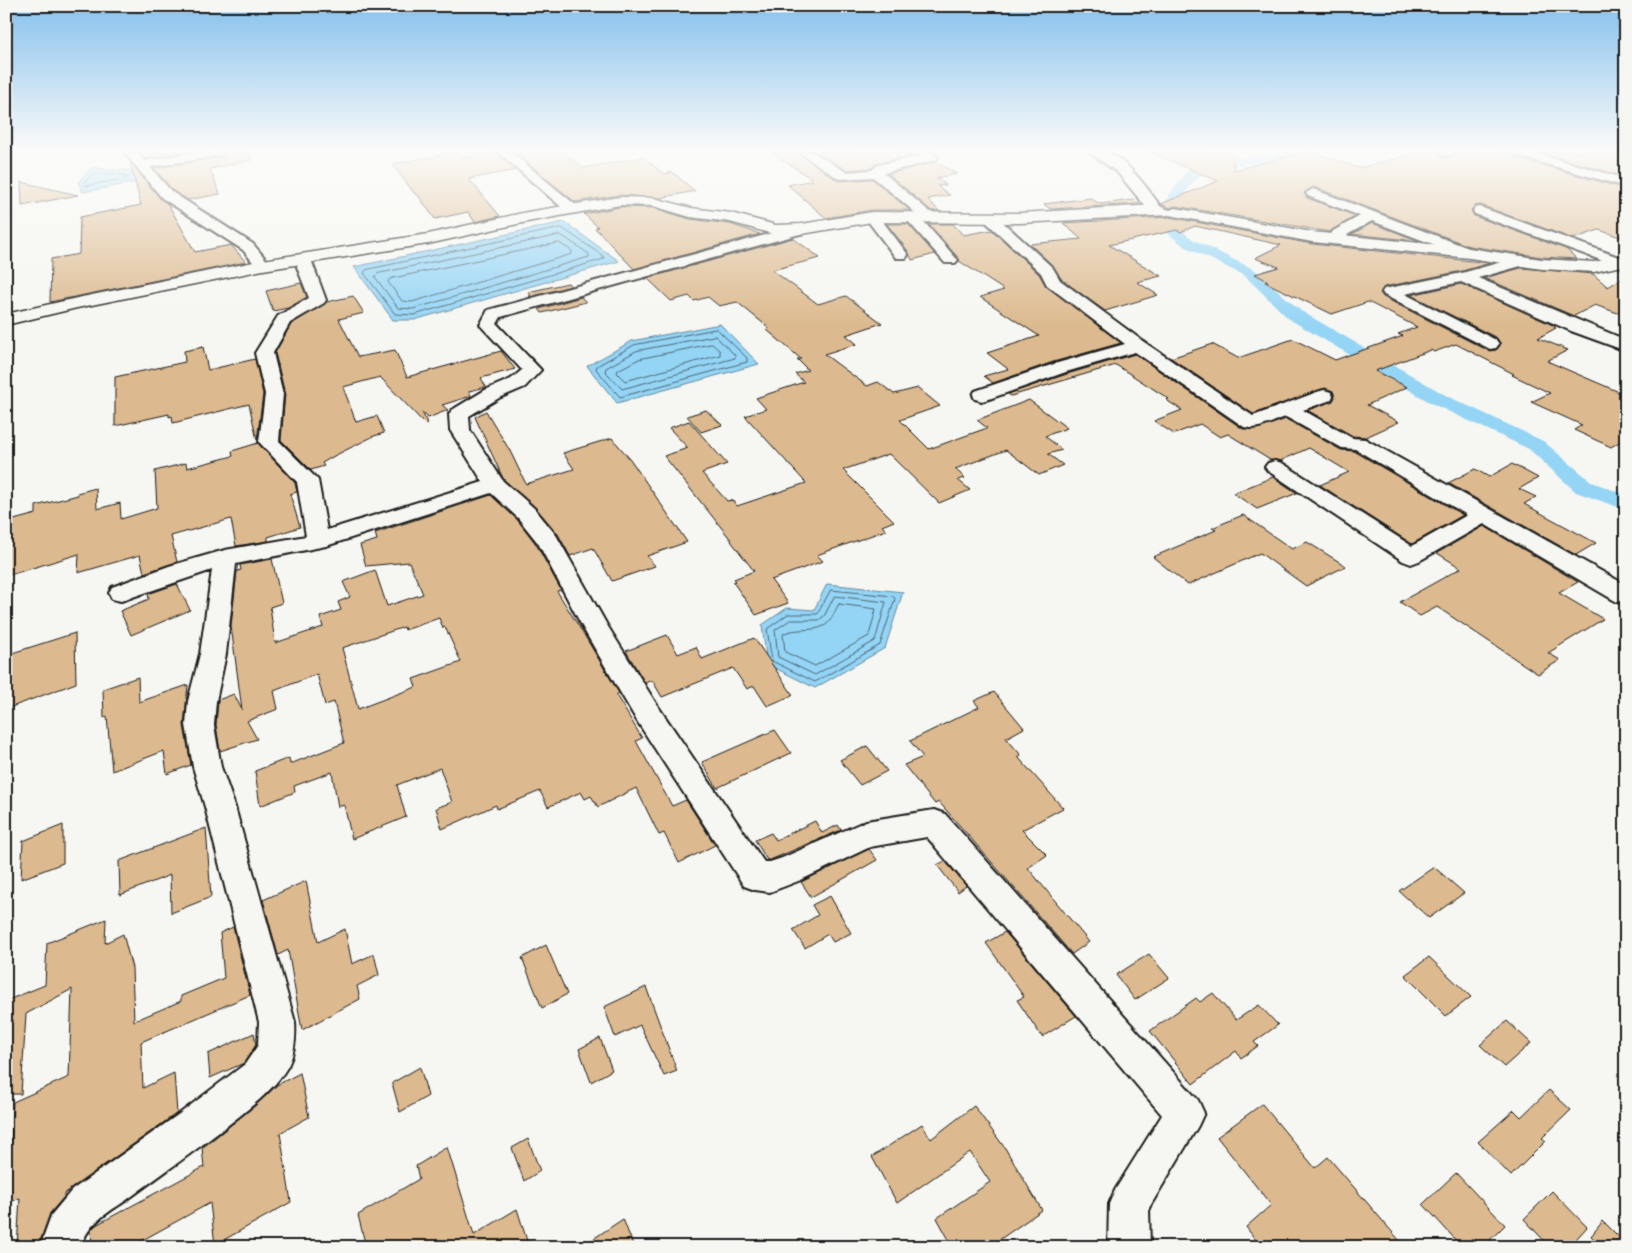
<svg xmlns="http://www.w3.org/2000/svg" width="1632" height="1253" viewBox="0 0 1632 1253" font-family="Mali,sans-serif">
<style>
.water{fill:#94d4f5;stroke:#648a9e}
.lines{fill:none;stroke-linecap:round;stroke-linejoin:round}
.shore{stroke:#4c6673;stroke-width:1}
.canal{fill:#94d4f5;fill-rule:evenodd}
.building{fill:#dcb98e;stroke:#1c1c1c;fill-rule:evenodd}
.street-casing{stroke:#1c1c1c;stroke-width:4}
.secondary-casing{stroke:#1c1c1c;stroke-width:3}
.street{fill:#f6f6f2;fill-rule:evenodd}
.secondary{fill:#f6f6f2;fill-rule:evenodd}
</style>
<rect width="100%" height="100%" fill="#f6f6f2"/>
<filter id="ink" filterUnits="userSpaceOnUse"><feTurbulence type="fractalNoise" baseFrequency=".02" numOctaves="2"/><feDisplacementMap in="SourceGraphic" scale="10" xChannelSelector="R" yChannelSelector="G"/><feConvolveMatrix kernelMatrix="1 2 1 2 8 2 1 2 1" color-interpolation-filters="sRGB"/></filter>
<g filter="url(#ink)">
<!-- water -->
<g class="water">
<polygon points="93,167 108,170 137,170 139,182 83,192 78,182"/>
<polygon points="564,222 619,261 414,320 393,320 354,267"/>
<polygon points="720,324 759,364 617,403 587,366 632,341"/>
<polygon points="827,584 903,592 885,648 815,688 767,664 762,625 787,608 814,610"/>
</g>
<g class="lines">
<!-- shore -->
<g class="shore">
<polygon points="95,173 125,175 127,178 86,186 85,182"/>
<polygon points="562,228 603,256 604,259 414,315 395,314 364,273 366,270"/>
<polygon points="561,235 589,254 589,257 413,309 398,308 375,277 377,274"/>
<polygon points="559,243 572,251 572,254 412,302 402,301 388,282 390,279"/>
<polygon points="717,329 747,358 747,362 620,397 596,369 597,366 634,345"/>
<polygon points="715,336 735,355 735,358 622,389 605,371 606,368 636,351"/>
<polygon points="712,344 720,351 720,355 625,381 617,373 618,370 639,359"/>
<polygon points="831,590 893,596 895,599 880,645 815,682 772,661 767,629 788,614 817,614"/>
<polygon points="835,596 886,602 875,641 815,675 778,657 775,630 790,620 819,620 824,616"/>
<path d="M839 604 876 609 869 636 815 666 785 652 783 634C797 626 819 634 829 622 833 617 835 610 839 604Z"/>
</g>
<!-- canal -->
<path class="canal" d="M1277 152H1289L1282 163C1270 166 1256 164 1243 164 1197 165 1188 184 1170 222L1194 240 1255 270 1301 311 1447 396 1543 441 1592 482 1626 495V510L1576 492 1529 449 1433 404 1289 319 1245 276 1184 246 1155 223 1170 194 1187 171 1226 157 1274 156Z"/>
</g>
<!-- building -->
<g class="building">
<polygon points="138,152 189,152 145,159"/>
<polygon points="225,152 250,152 251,160 210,169 220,194 188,200 173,191 154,168 217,158 223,156"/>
<polygon points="458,152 464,158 496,152 516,170 469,179 500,216 475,222 468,212 435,219 417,194 415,194 392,164"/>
<polygon points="517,152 563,152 583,168 643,157 664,174 672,172 695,191 660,198 620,195 575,202 532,167"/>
<polygon points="771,152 797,152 839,181 872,179 910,210 872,210 826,218 788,185 813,180"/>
<polygon points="816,152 914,152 916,155 878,163 871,168 846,170"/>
<polygon points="1150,152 1232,152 1234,170 1305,152 1313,152 1359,168 1421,152 1438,152 1440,156 1448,158 1456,152 1511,152 1514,157 1626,189 1626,239 1599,230 1573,239 1480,205 1475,206 1471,210 1474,216 1566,249 1577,259 1542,257 1469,246 1314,187 1304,193 1307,198 1356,216 1330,232 1175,206 1170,208 1161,204 1218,181"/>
<polygon points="1536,152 1626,152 1626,177"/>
<polygon points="130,162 161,199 168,204 195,252 231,245 246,262 50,302 51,259 79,254 80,217 141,205"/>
<polygon points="936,162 957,174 937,178 946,185 937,186 950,195 928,199 939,211 931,211 888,174"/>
<polygon points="21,182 78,195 22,206"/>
<polygon points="1090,198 1100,204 1133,200 1140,204 1050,209 1044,204"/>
<polygon points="620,207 653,208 690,219 730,224 760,234 634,269 595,228 598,227 584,214"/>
<polygon points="1169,217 1312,244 1490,263 1462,271 1384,287 1380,293 1383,297 1489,351 1496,350 1500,345 1497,338 1411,295 1461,284 1555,326 1554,327 1556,328 1538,338 1568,350 1547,361 1626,395 1626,438 1611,447 1574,430 1582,425 1531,402 1550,393 1512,375 1514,374 1456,344 1434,352 1431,350 1375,371 1407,387 1367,405 1399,422 1366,437 1353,436 1307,410 1333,401 1335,397 1333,391 1325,388 1253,414 1171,358 1212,344 1238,358 1293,339 1335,360 1403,336 1398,334 1417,327 1368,302 1332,314 1265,282 1268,281 1255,274 1279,267 1255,258 1281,245 1195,226 1181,232 1177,230 1109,245 1161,276 1137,282 1158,295 1105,311 1061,279 1054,267 1030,244 1081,239 1063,223"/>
<polygon points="1372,223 1419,241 1352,234"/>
<polygon points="887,224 908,224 935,254 912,260 908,251"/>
<polygon points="929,224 953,224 963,235 992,230 1039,274 1046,286 1121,343 1053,362 993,383 984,376 1008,369 987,353 1039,336 980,297 1004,290 959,261 959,259"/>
<polygon points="793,238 820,258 772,270 818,304 846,296 882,323 846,335 857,344 824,354 867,386 878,382 894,394 918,388 940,406 900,420 929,449 987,428 977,420 1029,400 1067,428 1045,436 1062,450 1048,454 1063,465 1039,475 1006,450 955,469 965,478 958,480 970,490 939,503 889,454 843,470 894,521 882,526 886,530 817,555 823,561 771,580 788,603 756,615 733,582 736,581 734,579 754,571 731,541 732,541 664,456 688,448 669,428 689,421 727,464 702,473 727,501 732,500 737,506 806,483 745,416 766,409 756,398 804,382 795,374 808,370 797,359 801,359 767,330 769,328 737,302 719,306 708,297 694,301 689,296 671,301 648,279 644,279"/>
<polygon points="1521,268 1593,274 1608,287 1626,276 1626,316 1595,305 1574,316 1484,278"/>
<polygon points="301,283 307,297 288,308 273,311 266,291"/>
<polygon points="568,283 571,286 530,297 529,296 531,295 528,292"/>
<polygon points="353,296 364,313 339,319 358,357 395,350 407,377 501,351 515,369 481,378 486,387 469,391 471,396 442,405 448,410 428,418 422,412 427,423 425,424 380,377 343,387 356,422 377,416 384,433 374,436 334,456 322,463 324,466 311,470 281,440 285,394 275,353 291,324 327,302"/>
<polygon points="581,297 586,302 542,313 539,309"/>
<polygon points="203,347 208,370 255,359 263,394 257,440 249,404 173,423 172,416 169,417 169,414 115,426 115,377 185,362 184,351"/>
<polygon points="1135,354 1243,429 1260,428 1286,419 1341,450 1354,451 1463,515 1412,544 1320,485 1349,472 1309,448 1280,461 1270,460 1228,434 1220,437 1200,424 1174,434 1154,421 1182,410 1166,400 1169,399 1116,365 1011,396 1008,394 1067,374"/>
<polygon points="706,410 722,425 701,432 687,416"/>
<polygon points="486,411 510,451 526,484 574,469 563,453 612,438 630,459 687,542 647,556 655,566 612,581 593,548 570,556 558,534 535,507 504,480 501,474 475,417"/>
<polygon points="258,443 295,483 297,492 290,494 300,527 268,537 268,541 236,546 231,519 171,536 177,562 144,573 140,555 78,573 79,554 6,576 10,521 36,514 36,506 78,495 77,493 96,488 97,509 120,503 121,519 157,508 155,471 186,463 187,468 233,456 232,451"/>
<polygon points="1512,464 1538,478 1519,489 1536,497 1524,504 1596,543 1576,555 1448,483 1475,469 1489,477"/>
<polygon points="1273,477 1297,493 1257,509 1233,493"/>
<path d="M491 495 517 519 536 544 561 590 557 591 586 638 619 693 616 695 642 738 636 741 672 806 686 800 715 845 679 863 664 833 659 835 636 788 598 807 591 796 585 799 581 792 548 807 540 791 497 809 496 805 442 829 436 808 452 802 440 768 397 785 406 817 352 839 344 805 338 807 332 772 294 786 295 792 260 806 255 771 289 758 290 764 344 743 334 702 325 705 317 674 274 691 278 709 247 721 257 739 220 751 216 725 218 700 234 694 242 710 231 626 237 571 241 570 240 565 272 559 282 603 270 607 275 643 323 627 320 617 341 610 338 602 350 597 343 582 375 570 387 606 423 594 409 562 366 566 360 545 377 540 375 533ZM439 618 443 628 445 627 461 662 413 679 416 687 358 709 342 648 404 627 405 630Z"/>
<polygon points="1243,515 1292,549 1307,542 1346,566 1306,586 1260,553 1188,585 1153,557 1216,530 1212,528"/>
<polygon points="1484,526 1578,582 1559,593 1603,619 1548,653 1560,660 1538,674 1437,607 1420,616 1400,602 1461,568 1437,553"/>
<polygon points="177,584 190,610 131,635 120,611 149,599 148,594"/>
<polygon points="75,633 76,683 6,709 6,655"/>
<polygon points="667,635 678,654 696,647 702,659 754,638 793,695 767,706 754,686 747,689 733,668 662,697 652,680 645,683 626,651"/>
<polygon points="138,677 139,702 188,685 184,725 191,765 167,774 164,751 112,771 107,716 104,718 103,689"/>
<polygon points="994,692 1024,728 1006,738 1021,755 1018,757 1063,808 1022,830 1047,855 1028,868 1089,942 1072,954 939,802 935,804 904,765 923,757 910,741 979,707 974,701"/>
<polygon points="775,730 791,753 717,788 702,762"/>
<polygon points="867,746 887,771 860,785 840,760"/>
<polygon points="815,821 822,833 838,825 841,830 770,860 767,860 755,840 771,833 776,840"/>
<polygon points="63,825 63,863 21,879 23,841"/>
<polygon points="206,828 211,897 171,913 170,875 120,895 119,861"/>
<polygon points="869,849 877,860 811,897 801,882"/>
<polygon points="945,861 966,886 958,892 937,865"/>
<polygon points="1434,867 1464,893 1429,918 1399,891"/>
<polygon points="306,881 318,942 345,929 352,964 374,954 379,975 357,986 360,999 302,1030 288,950 278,955 263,900"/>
<polygon points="830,896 851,933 833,942 828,934 805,948 793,930 818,915 812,905"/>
<polygon points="106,919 105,943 123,934 132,968 134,1021 181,1001 181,996 224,978 220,933 233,927 250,995 141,1042 143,1088 174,1073 177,1113 64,1194 64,1197 50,1213 38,1247 17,1247 20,1198 6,1204 6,1175 9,1174 13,1102 69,1077 72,989 26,1014 21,1094 6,1094 8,1000 45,985 47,943"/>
<polygon points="1005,932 1076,1016 1042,1037 1017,1000 1024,997 986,943"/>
<polygon points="546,945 567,994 542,1008 522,958"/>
<polygon points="1149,954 1169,978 1135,1000 1116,975"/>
<polygon points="1429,957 1471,997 1446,1016 1405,975"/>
<polygon points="646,987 677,1071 664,1076 640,1025 615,1037 604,1007"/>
<polygon points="1213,993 1236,1020 1259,1005 1278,1025 1254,1042 1258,1046 1241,1058 1236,1051 1193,1084 1150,1031 1196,998 1200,1002"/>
<polygon points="1507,1021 1531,1043 1504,1067 1480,1045"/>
<polygon points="254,1033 256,1045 244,1063 210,1078 208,1054"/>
<polygon points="600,1038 612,1070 591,1082 579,1049"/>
<polygon points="420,1067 428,1096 400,1112 392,1083"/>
<polygon points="300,1073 309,1117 280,1133 291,1202 215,1245 210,1203 130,1247 92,1247 91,1230 96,1225 204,1167 202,1148 256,1105 277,1085"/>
<polygon points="1549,1090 1571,1110 1542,1138 1546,1141 1511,1176 1478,1142 1514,1110 1521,1117"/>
<polygon points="1262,1104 1315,1168 1328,1157 1405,1247 1261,1247 1246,1227 1271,1205 1217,1137"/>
<polygon points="974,1106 1005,1148 1042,1210 989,1247 953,1247 937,1218 990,1182 970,1152 897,1203 872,1157 922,1124 931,1139"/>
<polygon points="528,1139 540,1171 524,1181 512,1148"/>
<polygon points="447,1147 474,1235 517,1209 529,1247 366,1247 358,1215 419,1179 416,1166"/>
<polygon points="1456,1173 1505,1225 1483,1247 1462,1247 1423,1204"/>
<polygon points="1552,1191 1587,1227 1569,1247 1550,1247 1524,1219"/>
<polygon points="623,1219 634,1247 581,1247"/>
<polygon points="1603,1221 1626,1244 1626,1247 1602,1247 1591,1236"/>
</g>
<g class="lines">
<defs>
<g id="street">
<polygon points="124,152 136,152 144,161 198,152 223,152 221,155 217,156 150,167 172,192 253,244 269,263 266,266 256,266 243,250 162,198"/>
<polygon points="498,152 511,152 577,206 579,209 577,212 567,212"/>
<path d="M799 152H813L846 172 872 170 878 165 920 156 916 152C924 152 933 150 938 157L936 160 884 173 936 217 929 221 924 220 873 177 839 179Z"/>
<path d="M1089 152C1093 152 1100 151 1105 152 1126 157 1151 193 1163 210L1161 213H1151L1117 172Z"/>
<polygon points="1440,152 1454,152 1448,156 1442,155"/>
<polygon points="1513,152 1531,152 1626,179 1626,187 1515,155"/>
<polygon points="1313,189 1474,250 1476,253 1474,256 1464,256 1372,221 1347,235 1351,240 1349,243 1339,243 1331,234 1333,231 1360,216 1308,196 1306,193"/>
<polygon points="1480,207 1624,259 1626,263 1619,267 1614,265 1475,214 1473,211 1475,208"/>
<polygon points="872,213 877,214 906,252 908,255 906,258 896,258 865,217"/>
<polygon points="912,213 917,214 955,257 958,260 955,263 945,263 907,220 905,217"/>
<path d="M991 215 996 216 1053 268 1060 280 1144 342 1253 416 1317 392 1324 390 1331 392 1333 396 1331 400 1303 410 1352 438 1365 439 1626 585V604L1617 602 1484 524 1419 561 1411 564 1403 561 1268 471 1265 467 1268 463 1275 461 1282 463 1412 546 1467 515 1355 449 1342 448 1286 417C1273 421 1258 431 1244 427L1135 352 1066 372 989 399 982 401 975 399 973 395 975 391 1054 364 1125 344 1047 285 1041 273 986 222 984 219Z"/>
<path d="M802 225 807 226 809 229 807 232 501 317 497 324 541 370 525 387 499 398 469 416 470 430 503 481 534 508 556 535 607 625 657 705 764 862H770L782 858 866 821 934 810 945 814 1198 1100 1204 1113 1198 1126 1149 1208 1150 1247H1108L1109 1204 1115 1190 1162 1115 927 837 870 847 801 880 770 892 755 890 744 886 637 721 584 630 538 543 518 518 491 493 326 546 236 564 226 654 216 701 214 725 221 767 235 807 295 1022C296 1037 295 1052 288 1066 274 1090 253 1105 232 1122 198 1149 163 1173 128 1199 111 1211 85 1224 82 1247H40L52 1214 72 1190 179 1114 245 1064 258 1045 259 1022 205 807 193 767 186 725 188 701 200 654 212 570 121 601 112 599 109 593 112 587 169 566 225 550 306 536 297 482 259 442 265 394 255 353 278 316 309 298 297 267 300 257H310L326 300 324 303 290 323 273 353 283 394 279 441 318 480 327 530 483 482 450 430 449 414 452 410 485 390 511 379 522 370 480 325 488 310Z"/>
<polygon points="1523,256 1528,258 1531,261 1528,264 1478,278 1626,340 1626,351 1571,331 1461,282 1405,294 1496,340 1499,344 1496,348 1490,349 1384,295 1382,292 1384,289 1462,273"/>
</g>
<polygon id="secondary" points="620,197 654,198 691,208 731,213 776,225 802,224 872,212 1020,213 1156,205 1170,210 1175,208 1312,232 1469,248 1542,259 1594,262 1626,255 1626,265 1594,272 1542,269 1469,258 1312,242 1169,215 1020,223 872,222 802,234 776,235 730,222 690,217 653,206 620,205 527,222 428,244 263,270 77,308 6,325 6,314 77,298 263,260 428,234 527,212"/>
</defs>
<!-- street casing -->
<use href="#street" class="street-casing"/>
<!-- secondary casing -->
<use href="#secondary" class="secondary-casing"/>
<!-- street -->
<use href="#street" class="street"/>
<!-- secondary -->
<use href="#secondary" class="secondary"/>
</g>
</g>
<!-- sky -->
<linearGradient id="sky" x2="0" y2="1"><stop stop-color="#86c1ed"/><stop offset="0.46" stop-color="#fbfbf9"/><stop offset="1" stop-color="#fbfbf9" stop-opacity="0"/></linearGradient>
<rect width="1632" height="327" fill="url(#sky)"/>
<!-- margin -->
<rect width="1632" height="1253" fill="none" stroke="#f6f6f2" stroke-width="25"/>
<rect x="12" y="12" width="1607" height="1228" fill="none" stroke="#1c1c1c" stroke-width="2" filter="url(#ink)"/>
</svg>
